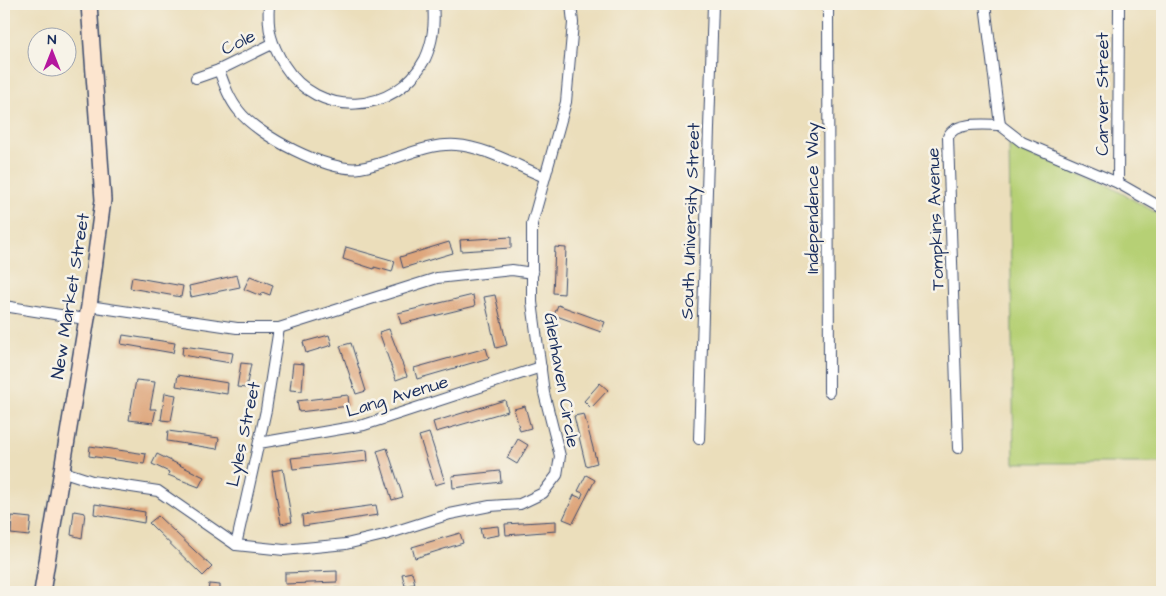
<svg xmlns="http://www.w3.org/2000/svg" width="1166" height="596" viewBox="0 0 1166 596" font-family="'Architects Daughter',sans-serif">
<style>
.green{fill:#b6d075;stroke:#68806a}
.building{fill:#dea67c}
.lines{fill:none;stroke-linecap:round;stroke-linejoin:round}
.street-casing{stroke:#3a496c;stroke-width:12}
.secondary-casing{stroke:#3a496c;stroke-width:18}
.street{stroke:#fff;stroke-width:10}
.secondary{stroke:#fce5cf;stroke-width:15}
.labels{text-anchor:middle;stroke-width:5;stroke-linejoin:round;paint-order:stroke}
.street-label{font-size:18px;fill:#1b2f5e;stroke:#f7f3e8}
</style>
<rect width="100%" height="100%" fill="#f7f3e8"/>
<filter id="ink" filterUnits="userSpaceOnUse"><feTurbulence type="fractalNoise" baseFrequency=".02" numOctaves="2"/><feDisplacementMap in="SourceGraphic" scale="10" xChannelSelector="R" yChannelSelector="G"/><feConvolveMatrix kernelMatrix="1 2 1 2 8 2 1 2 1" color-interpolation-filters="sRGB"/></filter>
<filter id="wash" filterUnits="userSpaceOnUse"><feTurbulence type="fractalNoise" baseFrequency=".0096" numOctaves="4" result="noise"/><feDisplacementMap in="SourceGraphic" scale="20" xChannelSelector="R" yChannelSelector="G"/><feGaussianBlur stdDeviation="1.12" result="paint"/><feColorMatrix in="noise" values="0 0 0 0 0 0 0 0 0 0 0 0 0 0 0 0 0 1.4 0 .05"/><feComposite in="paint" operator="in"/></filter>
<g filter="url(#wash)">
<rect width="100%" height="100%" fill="#ebdebb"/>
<!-- green -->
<polygon class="green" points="1009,146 1109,186 1162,216 1162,463 1014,463"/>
<g id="blocks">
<!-- building -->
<g class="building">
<polygon points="511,237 511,248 461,251 460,240"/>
<polygon points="449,242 453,253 403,268 400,257"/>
<polygon points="346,247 395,261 392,272 374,267 374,269 343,259"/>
<polygon points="555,247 566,248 564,294 553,293"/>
<polygon points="237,275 240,287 191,297 189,286"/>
<polygon points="250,276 273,285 270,295 262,292 261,296 244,289"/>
<polygon points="132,277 183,286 181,297 130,288"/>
<polygon points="473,295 475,306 401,324 398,313"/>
<polygon points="495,295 507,345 496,348 484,297"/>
<polygon points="558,305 605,322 601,332 554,315"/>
<polygon points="389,329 407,376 396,380 379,332"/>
<polygon points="123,335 175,343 173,353 121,344"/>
<polygon points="329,335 332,345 306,353 303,342"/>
<polygon points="351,343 366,391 356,394 340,346"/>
<polygon points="183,346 233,353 231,363 182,355"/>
<polygon points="486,348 489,358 417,379 414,368"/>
<polygon points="241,363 251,364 246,388 237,387"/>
<polygon points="293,363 304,364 302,391 290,390"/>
<polygon points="178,375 228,383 227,394 176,386"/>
<polygon points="136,380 155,382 150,409 156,409 153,423 129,420"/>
<polygon points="600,383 608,390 591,408 584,401"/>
<polygon points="165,393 176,395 171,421 161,420"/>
<polygon points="348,395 349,406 299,412 297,401"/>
<polygon points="505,400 508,411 436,432 433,422"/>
<polygon points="525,406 531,428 520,431 514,409"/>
<polygon points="584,414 597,463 586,466 574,416"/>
<polygon points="168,431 219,438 217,449 167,441"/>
<polygon points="429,433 445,482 435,485 419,436"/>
<polygon points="518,439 528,445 517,464 507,458"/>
<polygon points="90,446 146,454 144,464 89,456"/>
<polygon points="387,448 403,497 392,500 377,451"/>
<polygon points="367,450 368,461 293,469 291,458"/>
<polygon points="157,454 204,477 199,487 168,475 169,472 152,464"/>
<polygon points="283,469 292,522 281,524 272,471"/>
<polygon points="500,471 501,482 453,488 452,476"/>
<polygon points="586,475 595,480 573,523 563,519 574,495 581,498 583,493 578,491"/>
<polygon points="95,504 145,512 144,523 94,514"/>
<polygon points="376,505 378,515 303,526 302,515"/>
<polygon points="74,511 85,513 82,538 71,535"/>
<polygon points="12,516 31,518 29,536 11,534"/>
<polygon points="158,516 212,567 203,576 149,523"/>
<polygon points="556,521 556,531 506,535 505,524"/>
<polygon points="498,526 499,535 482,538 480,528"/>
<polygon points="460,533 463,543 415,558 412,547"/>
<polygon points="337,571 337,582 285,584 285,573"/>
<polygon points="412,572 415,584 405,586 402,574"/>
<polygon points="209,584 220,585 220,592 208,592"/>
<polygon points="335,588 346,589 346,592 335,592"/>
</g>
</g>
</g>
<g filter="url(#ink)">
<use href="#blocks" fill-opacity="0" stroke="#3a496c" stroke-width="1"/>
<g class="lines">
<defs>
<g id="street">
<path d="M269 4C267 30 271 43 284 65 318 119 395 116 425 59 433 42 435 23 433 4"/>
<polyline points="828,4 829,392"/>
<polyline points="985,4 1000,125"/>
<path d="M219 70C224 84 229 99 239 111 257 135 329 173 360 168 392 163 422 143 456 145 486 147 517 166 545 177"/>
<polyline points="196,78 219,70 272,44"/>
<polyline points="1000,125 1022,142 1118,183 1162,208"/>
<polyline points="1118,183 1119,4"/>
<polyline points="4,306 85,319"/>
<polyline points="89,306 237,328 279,328 437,278 512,270 533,273"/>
<polyline points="699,439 713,4"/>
<polyline points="259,443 364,425 541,367"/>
<path d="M958 448 948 137C954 121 986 125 1000 125"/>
<polyline points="61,471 92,481 158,491 236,545 284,550 346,544 384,535 450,514 490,506 520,504 543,493 557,475 560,456 544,393 532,302 532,224 566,102 573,23 571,4"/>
<polyline points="236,545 266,410 279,328"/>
</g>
<polyline id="secondary" points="42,592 89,306 103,200 89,4"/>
</defs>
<!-- street casing -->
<use href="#street" class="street-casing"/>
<!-- secondary casing -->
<use href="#secondary" class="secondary-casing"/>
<!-- street -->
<use href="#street" class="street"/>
<!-- secondary -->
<use href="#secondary" class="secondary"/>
</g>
</g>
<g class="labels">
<!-- street labels -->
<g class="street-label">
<text transform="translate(238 42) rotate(-26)" y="6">Cole</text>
<text transform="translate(1102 94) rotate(-90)" y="6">Carver Street</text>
<text transform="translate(812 198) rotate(-90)" y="6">Independence Way</text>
<text transform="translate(935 219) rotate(-92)" y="6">Tompkins Avenue</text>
<text transform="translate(690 221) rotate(-88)" y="6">South University Street</text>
<text transform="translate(70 296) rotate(-81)" y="6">New Market Street</text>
<text transform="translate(562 380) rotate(80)" y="6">Glenhaven Circle</text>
<text transform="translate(397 396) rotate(-17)" y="6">Lang Avenue</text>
<text transform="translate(243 434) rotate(-78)" y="6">Lyles Street</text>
</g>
</g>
<!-- margin -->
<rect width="1166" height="596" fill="none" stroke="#f7f3e8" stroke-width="20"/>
<!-- north arrow -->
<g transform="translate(52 52)"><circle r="24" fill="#f7f3e8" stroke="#9fa5b1"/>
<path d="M0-4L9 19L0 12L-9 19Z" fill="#b5179e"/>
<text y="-8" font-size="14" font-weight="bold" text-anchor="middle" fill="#1b2f5e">N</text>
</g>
</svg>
